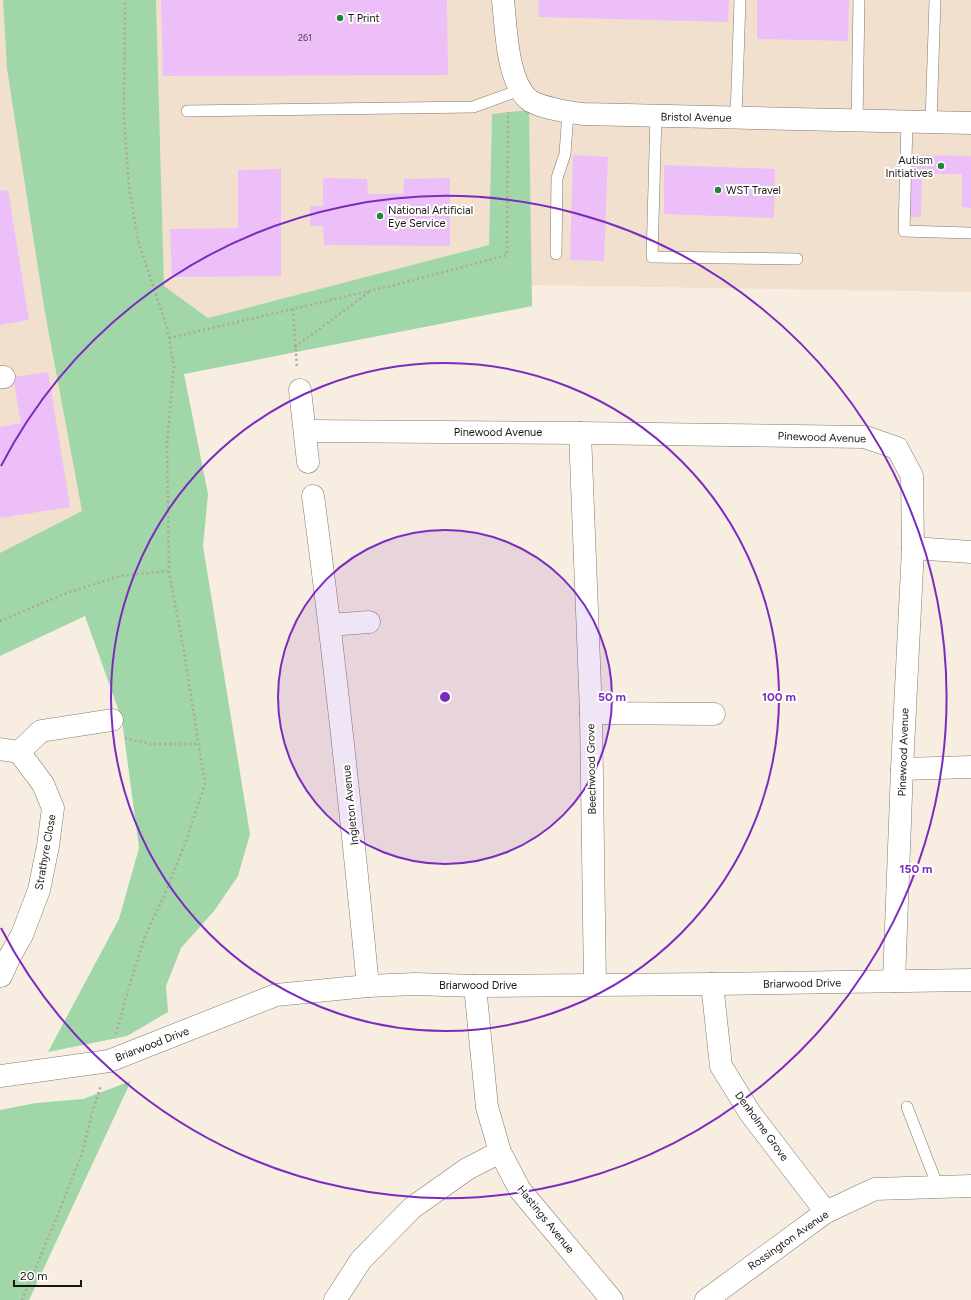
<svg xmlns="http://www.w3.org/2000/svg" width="971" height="1300" viewBox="0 0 971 1300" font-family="Figtree,sans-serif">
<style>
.built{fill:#f0e0cd}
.green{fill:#a0d6a8}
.building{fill:#edbff9}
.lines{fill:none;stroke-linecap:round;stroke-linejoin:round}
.lane-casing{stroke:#83796e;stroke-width:12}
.street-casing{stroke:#83796e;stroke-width:23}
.path{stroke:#b0a79d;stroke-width:2.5;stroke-dasharray:2 3;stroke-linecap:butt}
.lane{stroke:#fff;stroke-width:11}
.street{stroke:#fff;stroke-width:22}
.ring{fill:none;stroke:#7b2cbf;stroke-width:2}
.poi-dot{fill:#1f863c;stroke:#fff;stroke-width:1.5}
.labels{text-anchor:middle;stroke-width:4;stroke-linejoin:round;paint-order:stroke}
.number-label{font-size:9px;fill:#4f404c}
.poi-label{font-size:11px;fill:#1a1612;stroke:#fff;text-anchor:start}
.street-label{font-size:11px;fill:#1a1612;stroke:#fff}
.centre{fill:#7b2cbf;stroke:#fff;stroke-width:2}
.ring-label{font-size:12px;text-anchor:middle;font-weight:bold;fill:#7b2cbf;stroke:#fff;stroke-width:4;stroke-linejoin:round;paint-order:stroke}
</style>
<rect width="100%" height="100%" fill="#f7ede0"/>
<!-- built -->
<g class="built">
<polygon points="0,0 3,0 7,69 45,313 82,511 0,553"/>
<polygon points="156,0 971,0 971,292 531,285 529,111 492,114 489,245 208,318 164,286"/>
</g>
<!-- green -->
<g class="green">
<polygon points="3,0 156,0 164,286 208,318 489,245 492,114 529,110 532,306 184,374 208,494 203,546 250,834 238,876 214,911 181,948 166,986 168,1012 127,1036 48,1052 119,919 139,848 122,720 85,616 0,656 0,553 82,511 45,313 7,69"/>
<polygon points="131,1081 29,1300 0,1300 0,1110 36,1103 83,1099"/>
</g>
<!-- building -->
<g class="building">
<polygon points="161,0 447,0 448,75 163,76"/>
<polygon points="539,0 729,0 728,22 538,17"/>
<polygon points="757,0 849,0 848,41 757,39"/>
<polygon points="573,155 608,157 604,261 570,260"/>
<polygon points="911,155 971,156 971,208 962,207 962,174 922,174 921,217 909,217"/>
<polygon points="664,165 775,169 774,218 664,214"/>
<polygon points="281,169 281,276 172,277 170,229 238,228 238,170"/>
<polygon points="323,178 367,179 368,194 403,194 404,179 450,178 450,246 324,245 323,226 310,226 310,206 323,206"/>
<polygon points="8,190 29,320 0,325 0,191"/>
<polygon points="48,372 70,507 0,518 0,427 21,423 13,377"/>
</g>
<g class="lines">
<defs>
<g id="lane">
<polyline points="187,111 473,107 520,90"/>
<polyline points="656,116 652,257 797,259"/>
<polyline points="736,118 740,0"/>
<polyline points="857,121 859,0"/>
<polyline points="907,122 904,231 969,233"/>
<polyline points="931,122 935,0"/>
<polyline points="556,254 557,178 565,154 568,112"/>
<polyline points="907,1107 938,1187"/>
</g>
<g id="street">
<path d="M503 0C506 28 507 80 528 99 536 107 572 113 584 114L971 123"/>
<polyline points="0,377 4,377"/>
<polyline points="300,390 308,462"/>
<polyline points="305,431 580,433 865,437 897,448 912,476 913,548 902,769 894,981"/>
<polyline points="580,433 591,713 595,985"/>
<path d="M313 496C335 659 352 822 368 986"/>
<polyline points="913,548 971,552"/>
<polyline points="330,625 369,622"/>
<polyline points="591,713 714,714"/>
<polyline points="0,749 19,752 43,784 53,808 48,846 39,890 22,935 10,956 1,976"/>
<polyline points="19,752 41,731 112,720"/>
<polyline points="902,769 971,767"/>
<polyline points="712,984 721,1066 750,1113 826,1212"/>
<polyline points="475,986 487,1107 500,1152 520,1190 612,1300"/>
<polyline points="0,1076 109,1061 276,995 368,986 415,984 475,986 712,984 971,980"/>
<polyline points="335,1300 361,1260 412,1208 467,1169 500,1152"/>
<polyline points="706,1300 826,1212 875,1189 971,1186"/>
</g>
</defs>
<!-- lane casing -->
<use href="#lane" class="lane-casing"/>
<!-- street casing -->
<use href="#street" class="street-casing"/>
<!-- path -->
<g class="path">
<polyline points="293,309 297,368"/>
<polyline points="169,338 399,284 507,255 508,112"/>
<polyline points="295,347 369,292"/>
<polyline points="0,621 67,593 120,576 169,571"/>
<polyline points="125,738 151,744 198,744"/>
<polyline points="116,1034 129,987 145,936 164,896 186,841 205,784 184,652 169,571 167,443 174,367 167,328 138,240 129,186 124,119 125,0"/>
<polyline points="22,1300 54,1224 82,1154 92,1113 101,1085"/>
</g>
<!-- lane -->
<use href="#lane" class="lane"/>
<!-- street -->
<use href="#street" class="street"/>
</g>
<!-- distance rings -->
<circle cx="445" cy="697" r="167" fill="#7b2cbf" fill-opacity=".12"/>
<g class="ring">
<circle cx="445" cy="697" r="167"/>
<circle cx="445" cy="697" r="334"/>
<path d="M1 466A501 501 0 1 1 1 928"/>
</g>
<!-- markers -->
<g class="poi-dot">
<circle cx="340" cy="18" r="4"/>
<circle cx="941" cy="166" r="4"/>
<circle cx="718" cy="190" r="4"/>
<circle cx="380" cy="216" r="4"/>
</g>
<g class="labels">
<!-- number labels -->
<g class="number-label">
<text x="305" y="41">261</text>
</g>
<!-- poi labels -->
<g class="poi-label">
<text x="348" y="22">T Print</text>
<text x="933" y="164" text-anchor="end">Autism<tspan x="933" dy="13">Initiatives</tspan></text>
<text x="726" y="194">WST Travel</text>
<text x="388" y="214">National Artificial<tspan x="388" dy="13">Eye Service</tspan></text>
</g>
<!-- street labels -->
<g class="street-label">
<text transform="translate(696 117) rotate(1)" y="4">Bristol Avenue</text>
<text x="498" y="436">Pinewood Avenue</text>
<text transform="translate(822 437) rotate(2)" y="4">Pinewood Avenue</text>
<text transform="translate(903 752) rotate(-88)" y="4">Pinewood Avenue</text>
<text transform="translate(591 769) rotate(-91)" y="4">Beechwood Grove</text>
<text transform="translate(350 805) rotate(-96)" y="4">Ingleton Avenue</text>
<text transform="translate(45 852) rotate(-80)" y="4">Strathyre Close</text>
<text transform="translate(802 983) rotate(-1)" y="4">Briarwood Drive</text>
<text x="478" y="989">Briarwood Drive</text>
<text transform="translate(152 1044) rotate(-21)" y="4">Briarwood Drive</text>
<text transform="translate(762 1126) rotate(54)" y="4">Denholme Grove</text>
<text transform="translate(546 1219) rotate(51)" y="4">Hastings Avenue</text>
<text transform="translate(788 1240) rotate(-35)" y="4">Rossington Avenue</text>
</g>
</g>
<circle cx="445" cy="697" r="6" class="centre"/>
<g class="ring-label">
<text x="612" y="701">50 m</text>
<text x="779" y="701">100 m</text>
<text x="916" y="873">150 m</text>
</g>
<!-- scale -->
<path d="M14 1280v6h67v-6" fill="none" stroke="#1a1612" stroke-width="2"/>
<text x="20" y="1280" font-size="12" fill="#1a1612" stroke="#ffffff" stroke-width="3" paint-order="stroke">20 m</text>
</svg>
